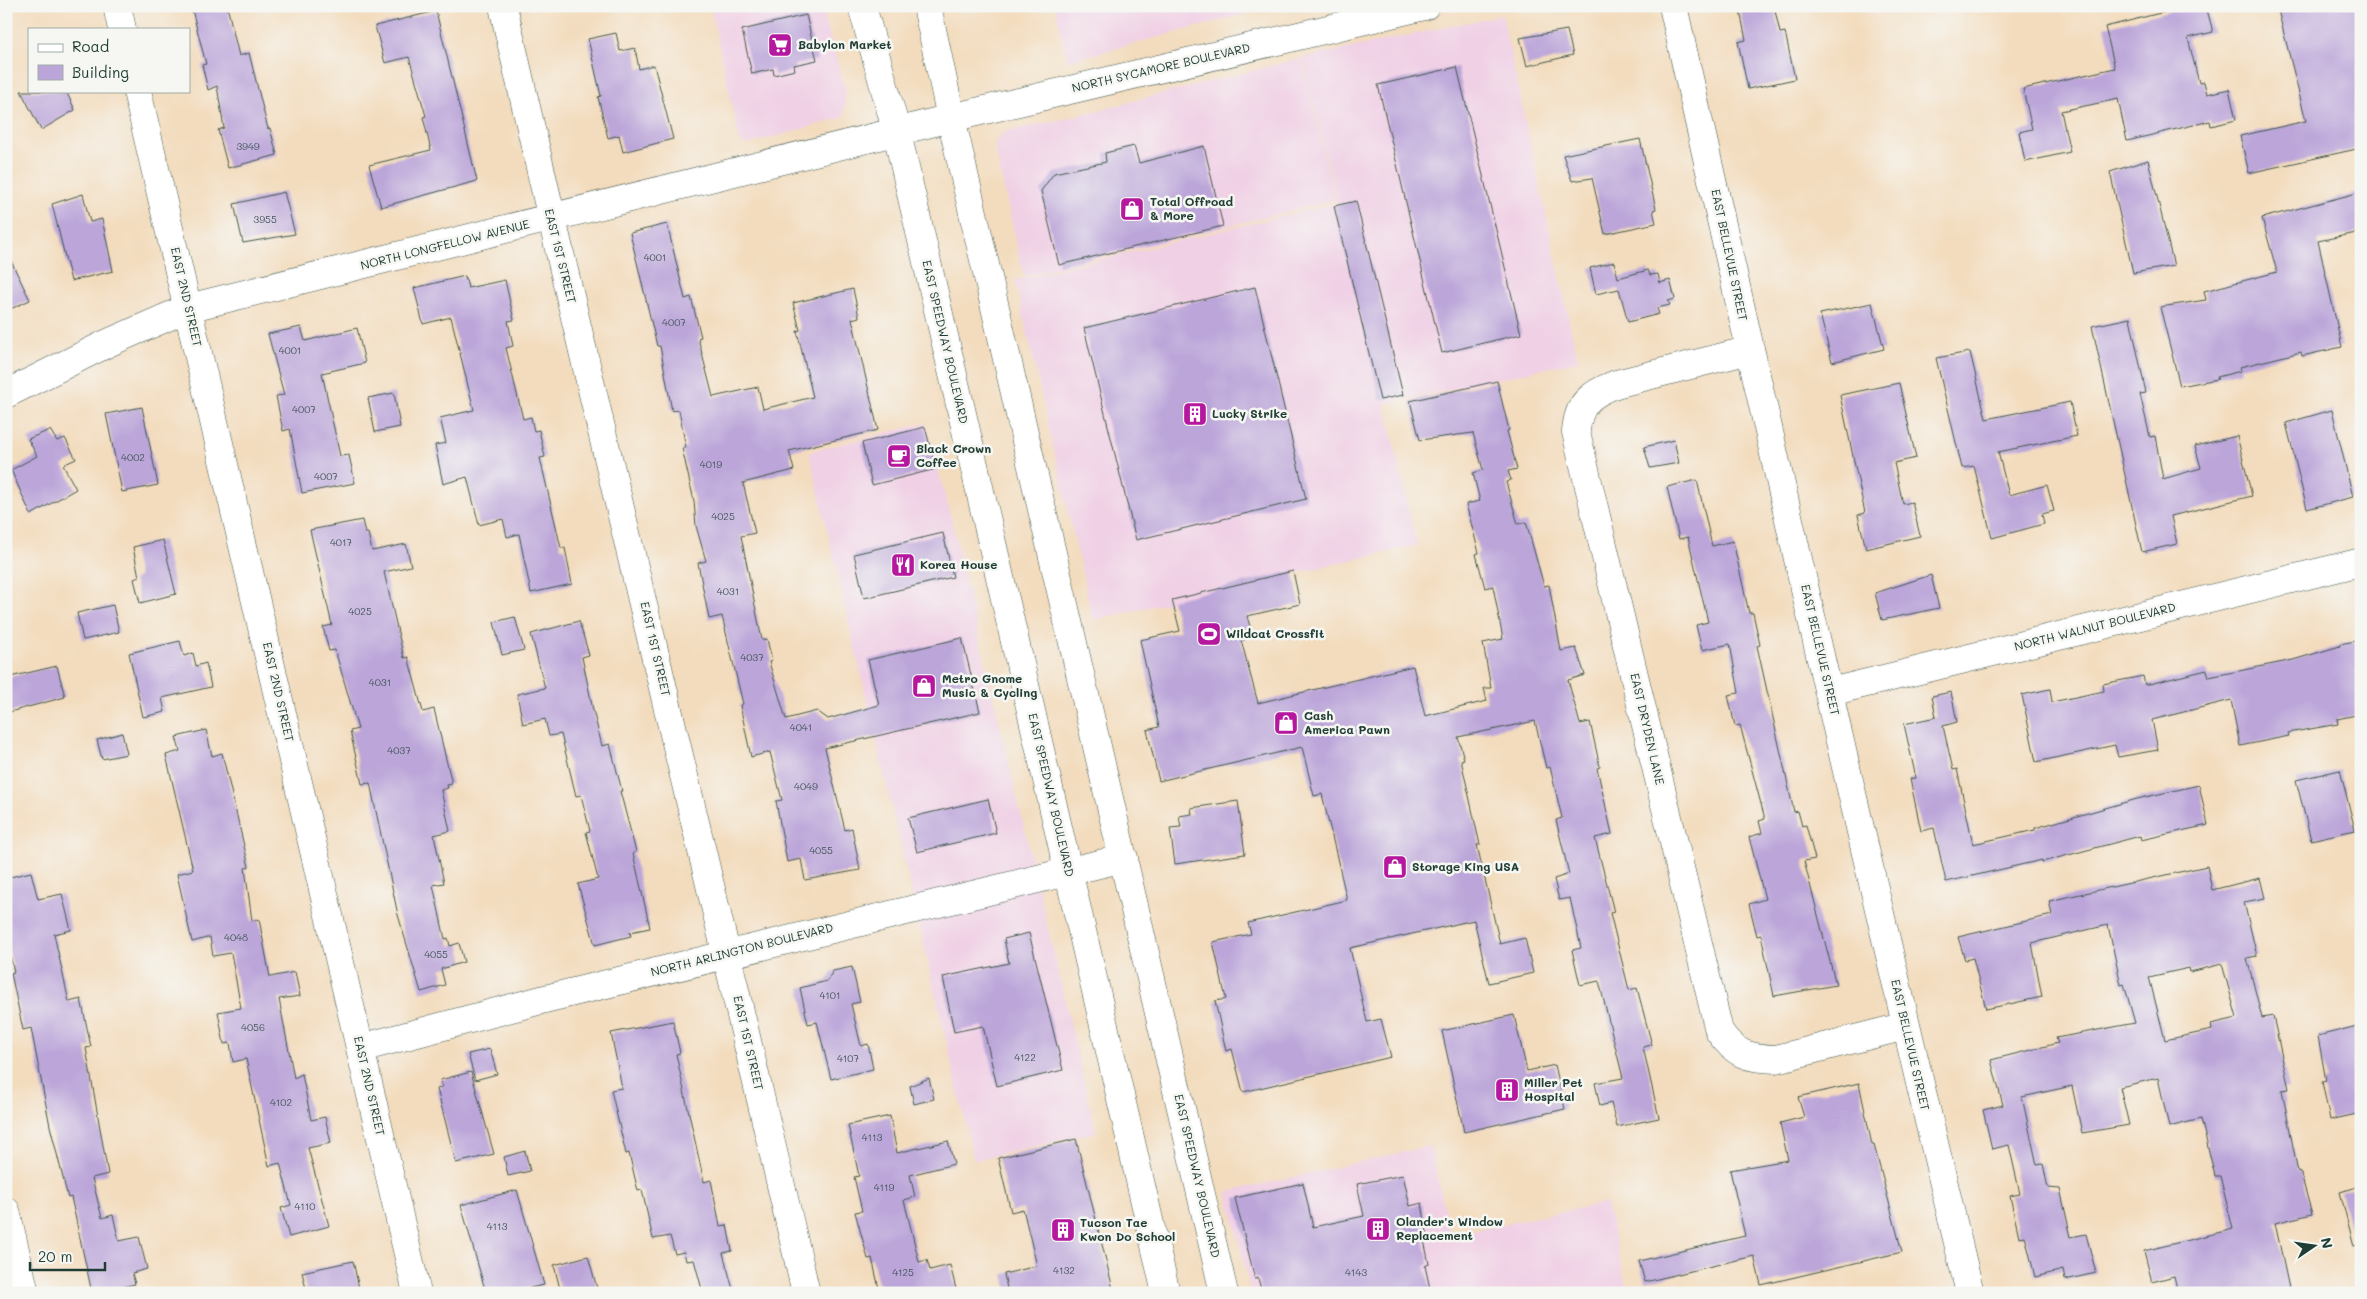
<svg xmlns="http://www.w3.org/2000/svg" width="2367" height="1299" viewBox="0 0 2367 1299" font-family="Mali,sans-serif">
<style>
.built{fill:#f0d0e5}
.building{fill:#bba5d9;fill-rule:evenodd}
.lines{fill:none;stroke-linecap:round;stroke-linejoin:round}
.minor-casing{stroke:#3f5549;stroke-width:29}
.major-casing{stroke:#3f5549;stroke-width:29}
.minor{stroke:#fff;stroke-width:28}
.major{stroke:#fff;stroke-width:28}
.labels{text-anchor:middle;stroke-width:5;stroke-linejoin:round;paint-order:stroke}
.number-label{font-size:10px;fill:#46575d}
.poi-label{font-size:12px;font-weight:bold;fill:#1f3d34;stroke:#f6f6f2;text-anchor:start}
.street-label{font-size:12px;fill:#1f3d34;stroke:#f6f6f2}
</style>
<rect width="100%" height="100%" fill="#f6f6f2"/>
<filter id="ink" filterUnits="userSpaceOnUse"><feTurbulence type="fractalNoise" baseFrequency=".02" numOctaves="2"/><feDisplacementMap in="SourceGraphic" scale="10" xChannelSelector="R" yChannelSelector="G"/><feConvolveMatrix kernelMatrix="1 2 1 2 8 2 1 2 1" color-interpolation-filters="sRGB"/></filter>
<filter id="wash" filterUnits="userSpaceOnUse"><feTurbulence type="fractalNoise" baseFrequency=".0096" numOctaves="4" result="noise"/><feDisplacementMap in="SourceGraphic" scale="20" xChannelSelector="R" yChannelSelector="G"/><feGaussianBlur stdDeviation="1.12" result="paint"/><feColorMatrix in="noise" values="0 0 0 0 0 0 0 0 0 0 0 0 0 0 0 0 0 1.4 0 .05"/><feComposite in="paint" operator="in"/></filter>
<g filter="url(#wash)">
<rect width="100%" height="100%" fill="#f3dcbd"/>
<!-- built -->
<g class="built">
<polygon points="710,6 807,6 808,11 822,9 846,91 844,117 746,145 740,142"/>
<polygon points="1055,6 1265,6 1265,9 1068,61"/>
<polygon points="1502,15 1578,361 1385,404 1417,545 1093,620 1015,280 1337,203 1303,58"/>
<polygon points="1302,58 1335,200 1024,276 994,144 1004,132 1068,118"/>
<polygon points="926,423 954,531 1096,1132 974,1160 809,452"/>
<polygon points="1430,1146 1451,1235 1606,1203 1628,1293 1251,1293 1227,1192"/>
</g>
<g id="blocks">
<!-- building -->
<g class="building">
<polygon points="191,6 227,6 239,56 249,53 268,129 270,128 277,155 228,168 218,130 224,128 217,86 208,90 202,65 206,64"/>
<polygon points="1739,6 1774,6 1780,33 1785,32 1795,79 1748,89 1738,42 1746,40"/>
<polygon points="2188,6 2206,6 2213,32 2188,38 2199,83 2204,82 2207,94 2229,89 2236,120 2211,126 2210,121 2127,141 2118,99 2061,111 2070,152 2025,162 2019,132 2032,129 2023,89 2115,68 2105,27"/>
<polygon points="2277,6 2361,6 2361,148 2249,173 2240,136 2306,121"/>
<polygon points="436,11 477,181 381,207 369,165 431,150 423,117 426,116 409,57 385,63 375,26"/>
<polygon points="806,15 817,60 794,65 795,70 774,75 773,69 752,74 742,30"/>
<polygon points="1567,30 1573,55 1527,66 1520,38"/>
<polygon points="616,33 620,51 635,48 639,69 654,65 673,139 623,152 619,135 608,138 598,97 601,96 588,39"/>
<polygon points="1457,67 1521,334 1442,353 1378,85"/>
<polygon points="21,91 66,91 75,110 41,130"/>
<polygon points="1640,139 1656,209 1653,210 1656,223 1605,234 1592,178 1572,181 1563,155"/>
<polygon points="1134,146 1139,163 1204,146 1223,226 1059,265 1041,191 1054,173 1106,162 1105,153"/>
<polygon points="2148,160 2174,266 2133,273 2110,172"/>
<polygon points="284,192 295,234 243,243 234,204"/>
<polygon points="2361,192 2361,232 2318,241 2342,347 2302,356 2301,352 2240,367 2241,371 2217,377 2218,379 2180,386 2160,307 2206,300 2204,291 2277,272 2262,218"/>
<polygon points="83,194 90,222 102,219 113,271 71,281 52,204"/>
<polygon points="1356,201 1403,395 1380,400 1334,206"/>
<polygon points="667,224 685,299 691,297 701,337 698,338 713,397 758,387 763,409 813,397 797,331 800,330 793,303 853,289 859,317 852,319 878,430 789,451 794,470 743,483 755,533 741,536 762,640 767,639 772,661 769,662 786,719 817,711 828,719 879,705 868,660 962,638 980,712 825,748 845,830 852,828 860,870 805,880 801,859 787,862 776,801 782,800 770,752 751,757 740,705 743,704 722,616 709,619 698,563 706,561 696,526 694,501 682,448 686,448 679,410 672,411 660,346 657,346 630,233"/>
<polygon points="6,251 30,300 6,311"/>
<polygon points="1614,262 1618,278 1648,270 1650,275 1658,274 1660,283 1670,280 1675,299 1668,301 1670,305 1657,308 1659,314 1628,322 1619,289 1596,294 1590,268"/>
<polygon points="465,276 468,288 505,280 514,320 508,321 513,346 506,348 523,419 531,417 534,431 539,430 545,457 540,458 561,548 565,548 572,584 531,593 519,534 507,537 503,519 479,525 467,477 443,484 435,445 446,443 440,418 474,410 451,317 423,324 414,288"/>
<polygon points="1255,287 1306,499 1136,540 1084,328"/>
<polygon points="1872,303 1884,349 1832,362 1820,314"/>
<polygon points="2130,318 2146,393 2140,394 2150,437 2155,436 2163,479 2201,468 2195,446 2237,436 2252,496 2171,516 2177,544 2142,552 2092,326"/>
<polygon points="301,327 305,341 357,328 365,363 322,373 340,456 349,455 355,483 302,493 290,429 283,431 276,396 284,395 268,334"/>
<polygon points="1970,352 1986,419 2070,402 2077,436 1998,452 2009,495 2047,485 2054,511 2042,514 2044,524 1992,538 1974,466 1962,468 1936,358"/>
<polygon points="1497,381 1509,430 1507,431 1517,469 1508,471 1511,480 1506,482 1518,524 1526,522 1544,586 1549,585 1561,651 1576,648 1585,675 1568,680 1580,724 1590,722 1600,767 1597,768 1612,834 1595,838 1614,912 1610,913 1629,990 1637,988 1652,1045 1643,1047 1659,1118 1617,1127 1611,1103 1600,1106 1595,1083 1623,1078 1599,981 1580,985 1572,950 1581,948 1570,898 1559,900 1554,879 1569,874 1556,820 1562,818 1550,767 1546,768 1535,721 1458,737 1464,759 1461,760 1480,845 1477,845 1500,944 1525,938 1533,973 1489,983 1474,920 1350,948 1367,1022 1381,1019 1391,1057 1243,1092 1232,1049 1226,1051 1215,1001 1226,999 1213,942 1251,934 1248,923 1347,900 1322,794 1314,796 1302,747 1159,781 1147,730 1159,727 1140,640 1180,631 1172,600 1293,571 1300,604 1247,616 1253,637 1241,640 1258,703 1413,666 1425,716 1487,701 1484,688 1491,688 1483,643 1503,639 1493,586 1485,588 1476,554 1479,553 1466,504 1480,501 1473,473 1483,470 1473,433 1420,440 1410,401"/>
<polygon points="1899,383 1916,458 1894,463 1903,504 1912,502 1920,536 1866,549 1858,515 1865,513 1840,395"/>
<polygon points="394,393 400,427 375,432 368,398"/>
<polygon points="142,407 158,485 122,492 106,414"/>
<polygon points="2332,410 2353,497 2307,509 2286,423"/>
<polygon points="925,427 936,469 872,485 862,443"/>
<polygon points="50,430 57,441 65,438 76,459 63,465 76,489 31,515 11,470 37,456 28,439"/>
<polygon points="1674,440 1679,463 1650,468 1644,447"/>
<polygon points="1697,480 1712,546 1733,541 1749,613 1753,613 1760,645 1757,646 1794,812 1798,811 1802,826 1806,825 1815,859 1804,861 1836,985 1774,996 1761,935 1757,936 1749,904 1765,899 1749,837 1762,833 1759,821 1765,819 1740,725 1735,726 1728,695 1739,693 1730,644 1702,650 1696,625 1708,622 1688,537 1679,539 1667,487"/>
<polygon points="362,520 365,533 368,533 372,551 406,544 411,566 384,572 404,658 408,657 423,712 434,709 452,784 447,785 448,788 441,790 450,831 434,835 444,883 433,885 445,939 448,938 450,946 459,943 464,962 441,969 445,985 421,992 398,915 370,783 362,784 350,731 358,729 335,650 329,651 323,627 332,625 310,530"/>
<polygon points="943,533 953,577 864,598 854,554"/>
<polygon points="163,540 176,594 140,603 134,579 139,577 133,547"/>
<polygon points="1931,575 1939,608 1882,620 1875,593"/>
<polygon points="113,605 119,632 83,640 77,613"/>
<polygon points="515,617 524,650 502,655 494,622"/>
<polygon points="579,621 589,655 582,657 593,710 602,746 610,744 622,791 620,791 636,852 633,853 650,928 630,932 631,936 595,945 578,884 598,879 586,832 590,831 581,795 576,796 561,734 549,736 545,719 523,724 517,694 545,688 531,634"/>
<polygon points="2361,640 2361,714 2337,719 2338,724 2288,733 2289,736 2240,746 2231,700 2152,720 2158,750 2118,757 2115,745 2036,762 2022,695 2050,689 2052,702 2104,691 2103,684 2143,676 2145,685 2207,670 2209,677 2293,660 2340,646 2339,644"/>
<polygon points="180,641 184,656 193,653 196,666 206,663 211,687 162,698 165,712 143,717 129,653"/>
<polygon points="57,666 65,697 6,713 6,678"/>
<polygon points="1951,692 1957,722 1943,726 1953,770 1957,769 1973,844 2035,830 2035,828 2137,799 2199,785 2208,825 2141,840 2140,836 2042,862 2042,860 1946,882 1934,828 1921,831 1910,779 1916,778 1904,724 1936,717 1932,696"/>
<polygon points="206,730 212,756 222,753 249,867 245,868 252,921 259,919 270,977 295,972 300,996 279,999 294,1078 302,1074 311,1120 325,1117 331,1143 308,1148 329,1226 289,1237 281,1208 291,1205 280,1163 269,1166 246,1059 233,1062 230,1043 224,1044 218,1012 241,1008 231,953 213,956 210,937 192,942 177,874 193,870 166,755 180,751 176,737"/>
<polygon points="122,733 127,754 102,759 97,740"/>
<polygon points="2340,770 2355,830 2311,840 2296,780"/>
<polygon points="988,799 996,833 917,852 908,818"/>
<polygon points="1238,801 1245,854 1175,864 1170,828 1181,827 1179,816 1192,814 1191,808"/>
<path d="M2207 866 2212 890 2260 878 2265 898 2244 902 2257 956 2247 958 2262 1018 2273 1016 2289 1089 2282 1090 2298 1172 2300 1171 2312 1214 2275 1223 2290 1293H2178L2174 1276 2152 1282 2144 1251 2233 1229 2220 1176H2215L2201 1119 2169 1127 2158 1078 2120 1087 2129 1125 2082 1133 2072 1086 2022 1097 2037 1165 2043 1164 2048 1188 2060 1189 2071 1237 2086 1234 2096 1273 2065 1280 2063 1270 2035 1277 2025 1236 2019 1237 2010 1196 2020 1194 2009 1145 1992 1149 1983 1110 2003 1105 1991 1060 2058 1043 2056 1038 2135 1023 2124 984 2121 985 2108 925 2032 943 2042 997 1986 1009 1973 958 1965 960 1958 937 2052 915 2049 901ZM2222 964 2237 1018 2211 1024 2212 1030 2165 1040 2149 977 2189 968 2190 972Z"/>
<polygon points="31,872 38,899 62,894 71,930 54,934 69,1002 81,999 91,1047 86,1048 108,1174 92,1178 102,1218 113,1215 119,1241 139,1237 147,1269 132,1273 135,1284 97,1293 92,1293 71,1197 68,1198 50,1126 31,1028 23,1030 11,973 14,972 6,938 6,878"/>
<polygon points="1029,933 1063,1070 997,1086 983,1026 954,1032 943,977 1009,963 1004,939"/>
<polygon points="852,967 860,1002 851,1004 861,1046 868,1044 873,1069 831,1079 817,1022 808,1024 800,988 827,981 833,971"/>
<polygon points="1514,1015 1527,1071 1555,1065 1565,1109 1464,1132 1442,1031"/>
<polygon points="673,1021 680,1053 676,1054 704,1182 711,1180 720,1226 727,1225 732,1251 723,1253 734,1293 703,1293 694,1260 686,1261 684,1252 675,1254 670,1236 653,1239 642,1190 638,1191 629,1153 626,1154 611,1090 622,1088 611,1033"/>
<polygon points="2361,1025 2361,1113 2330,1120 2322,1082 2326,1081 2318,1036"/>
<polygon points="490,1049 497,1074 475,1080 468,1054"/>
<polygon points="471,1072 494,1154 456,1163 437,1089 442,1087 440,1080"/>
<polygon points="929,1078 934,1099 914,1104 910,1086"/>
<polygon points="1859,1083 1872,1145 1874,1145 1902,1252 1761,1285 1754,1256 1645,1282 1639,1261 1745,1236 1730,1170 1788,1160 1780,1123 1804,1117 1798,1097"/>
<polygon points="890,1116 897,1153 948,1141 954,1164 910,1175 915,1197 904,1200 919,1262 927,1260 930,1270 950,1265 957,1293 880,1293 872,1258 868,1259 855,1212 862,1211 854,1177 859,1176 848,1125"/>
<polygon points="1076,1139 1114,1293 1008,1293 1004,1274 1037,1266 1023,1209 1011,1212 998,1158"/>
<polygon points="525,1151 530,1171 508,1176 504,1157"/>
<polygon points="1403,1175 1410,1206 1422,1203 1428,1239 1424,1240 1429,1264 1425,1266 1431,1293 1262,1293 1258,1278 1255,1279 1235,1198 1303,1183 1313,1227 1364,1216 1357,1184"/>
<polygon points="2361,1186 2361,1245 2354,1246 2340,1192"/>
<polygon points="517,1190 544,1285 508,1293 486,1293 461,1205"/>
<polygon points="588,1256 597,1288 580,1293 561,1293 554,1265"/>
<polygon points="353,1261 360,1293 307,1293 302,1272"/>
</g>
</g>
</g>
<g filter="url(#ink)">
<use href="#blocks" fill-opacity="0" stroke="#3f5549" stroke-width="1"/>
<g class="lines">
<defs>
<g id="minor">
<polyline points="117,6 122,29"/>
<path d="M503 6C600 436 707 863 806 1293"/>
<path d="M1673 6C1769 436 1867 865 1970 1293"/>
<polyline points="137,91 417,1293"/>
<path d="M1750 350 1616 384C1590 394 1578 403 1576 432L1719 1031C1735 1055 1748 1058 1776 1059L1906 1026"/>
<polyline points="6,394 108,343 188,308 951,118 1425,6"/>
<polyline points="1830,692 2361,562"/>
<polyline points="361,1048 545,999 1124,858"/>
<polyline points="6,1211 25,1293"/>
</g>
<g id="major">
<polyline points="862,6 897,133 1166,1293"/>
<polyline points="927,6 951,118 1224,1293"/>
</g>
</defs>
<!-- minor casing -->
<use href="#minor" class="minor-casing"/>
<!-- major casing -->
<use href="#major" class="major-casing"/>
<!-- minor -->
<use href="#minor" class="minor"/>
<!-- major -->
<use href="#major" class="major"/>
</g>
</g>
<!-- icons -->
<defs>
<symbol id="supermarket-square" viewBox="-11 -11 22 22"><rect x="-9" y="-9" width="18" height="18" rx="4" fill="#b5179e" stroke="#f6f6f2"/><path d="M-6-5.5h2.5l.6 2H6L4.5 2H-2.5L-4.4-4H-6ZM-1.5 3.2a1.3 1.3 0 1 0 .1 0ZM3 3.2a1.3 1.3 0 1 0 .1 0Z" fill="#fff"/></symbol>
<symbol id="shop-square" viewBox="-11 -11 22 22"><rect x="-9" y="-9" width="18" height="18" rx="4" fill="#b5179e" stroke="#f6f6f2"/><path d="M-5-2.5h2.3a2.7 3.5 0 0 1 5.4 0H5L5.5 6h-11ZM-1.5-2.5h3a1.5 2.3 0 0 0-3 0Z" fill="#fff"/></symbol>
<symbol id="building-square" viewBox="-11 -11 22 22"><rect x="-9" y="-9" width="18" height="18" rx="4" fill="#b5179e" stroke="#f6f6f2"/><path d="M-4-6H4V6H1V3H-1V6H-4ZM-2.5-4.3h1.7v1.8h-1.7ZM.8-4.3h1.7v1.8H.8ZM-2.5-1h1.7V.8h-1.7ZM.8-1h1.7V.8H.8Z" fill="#fff"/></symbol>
<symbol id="cafe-square" viewBox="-11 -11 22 22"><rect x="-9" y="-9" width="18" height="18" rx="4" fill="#b5179e" stroke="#f6f6f2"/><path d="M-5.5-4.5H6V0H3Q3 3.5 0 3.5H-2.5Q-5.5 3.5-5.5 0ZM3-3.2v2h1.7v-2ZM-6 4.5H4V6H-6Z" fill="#fff"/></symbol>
<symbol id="restaurant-square" viewBox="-11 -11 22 22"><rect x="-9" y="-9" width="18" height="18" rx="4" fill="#b5179e" stroke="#f6f6f2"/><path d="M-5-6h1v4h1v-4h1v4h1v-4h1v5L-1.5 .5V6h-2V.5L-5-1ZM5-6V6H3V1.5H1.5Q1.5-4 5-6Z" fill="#fff"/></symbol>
<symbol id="stadium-square" viewBox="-11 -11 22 22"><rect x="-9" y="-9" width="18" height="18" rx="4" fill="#b5179e" stroke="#f6f6f2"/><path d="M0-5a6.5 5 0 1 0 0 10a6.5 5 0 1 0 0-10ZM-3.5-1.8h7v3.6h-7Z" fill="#fff"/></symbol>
</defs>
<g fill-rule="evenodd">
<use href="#supermarket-square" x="766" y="31" width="28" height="28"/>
<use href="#shop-square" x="1118" y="195" width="28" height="28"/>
<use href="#building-square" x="1181" y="400" width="28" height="28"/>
<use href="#cafe-square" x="885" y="442" width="28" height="28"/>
<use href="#restaurant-square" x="889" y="551" width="28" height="28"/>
<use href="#stadium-square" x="1195" y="620" width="28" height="28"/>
<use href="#shop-square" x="910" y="672" width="28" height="28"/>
<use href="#shop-square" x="1272" y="709" width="28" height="28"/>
<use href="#shop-square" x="1381" y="853" width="28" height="28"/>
<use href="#building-square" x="1493" y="1076" width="28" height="28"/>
<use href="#building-square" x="1364" y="1215" width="28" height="28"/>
<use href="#building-square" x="1049" y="1216" width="28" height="28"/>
</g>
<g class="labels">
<!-- number labels -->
<g class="number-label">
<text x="248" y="150">3949</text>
<text x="265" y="223">3955</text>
<text x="655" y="261">4001</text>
<text x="674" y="326">4007</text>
<text x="290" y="354">4001</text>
<text x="304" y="413">4007</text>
<text x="133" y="461">4002</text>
<text x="711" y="468">4019</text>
<text x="326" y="480">4007</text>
<text x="723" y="520">4025</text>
<text x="341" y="546">4017</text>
<text x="728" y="595">4031</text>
<text x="360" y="615">4025</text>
<text x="752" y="661">4037</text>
<text x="380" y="686">4031</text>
<text x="801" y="731">4041</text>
<text x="399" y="754">4037</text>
<text x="806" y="790">4049</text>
<text x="821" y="854">4055</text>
<text x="236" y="941">4048</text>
<text x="436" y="958">4055</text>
<text x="830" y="999">4101</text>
<text x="253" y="1031">4056</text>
<text x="1025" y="1061">4122</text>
<text x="848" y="1062">4107</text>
<text x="281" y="1106">4102</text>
<text x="872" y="1141">4113</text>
<text x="884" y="1191">4119</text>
<text x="305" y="1210">4110</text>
<text x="497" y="1230">4113</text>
<text x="1064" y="1274">4132</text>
<text x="903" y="1276">4125</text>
<text x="1356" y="1276">4143</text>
</g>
<!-- poi labels -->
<g class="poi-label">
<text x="798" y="49">Babylon Market</text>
<text x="1150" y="206">Total Offroad<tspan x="1150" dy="14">&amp; More</tspan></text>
<text x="1212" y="418">Lucky Strike</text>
<text x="916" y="453">Black Crown<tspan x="916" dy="14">Coffee</tspan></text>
<text x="920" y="569">Korea House</text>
<text x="1226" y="638">Wildcat Crossfit</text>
<text x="942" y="683">Metro Gnome<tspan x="942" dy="14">Music &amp; Cycling</tspan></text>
<text x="1304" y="720">Cash<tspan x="1304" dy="14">America Pawn</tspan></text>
<text x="1412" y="871">Storage King USA</text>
<text x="1524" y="1087">Miller Pet<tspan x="1524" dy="14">Hospital</tspan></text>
<text x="1396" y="1226">Olander's Window<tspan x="1396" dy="14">Replacement</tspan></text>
<text x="1080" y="1227">Tucson Tae<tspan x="1080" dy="14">Kwon Do School</tspan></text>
</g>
<!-- street labels -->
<g class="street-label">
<text transform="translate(1161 68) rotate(-13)" y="4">NORTH SYCAMORE BOULEVARD</text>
<text transform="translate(445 245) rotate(-14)" y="4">NORTH LONGFELLOW AVENUE</text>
<text transform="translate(1729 255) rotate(78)" y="4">EAST BELLEVUE STREET</text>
<text transform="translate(560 256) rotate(76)" y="4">EAST 1ST STREET</text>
<text transform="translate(186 297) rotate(77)" y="4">EAST 2ND STREET</text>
<text transform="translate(945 342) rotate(77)" y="4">EAST SPEEDWAY BOULEVARD</text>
<text transform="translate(2095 627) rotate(-14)" y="4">NORTH WALNUT BOULEVARD</text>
<text transform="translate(655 649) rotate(77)" y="4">EAST 1ST STREET</text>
<text transform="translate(1820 650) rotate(77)" y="4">EAST BELLEVUE STREET</text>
<text transform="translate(278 692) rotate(77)" y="4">EAST 2ND STREET</text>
<text transform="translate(1647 729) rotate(77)" y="4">EAST DRYDEN LANE</text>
<text transform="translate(1051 795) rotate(77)" y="4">EAST SPEEDWAY BOULEVARD</text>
<text transform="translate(742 950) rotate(-14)" y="4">NORTH ARLINGTON BOULEVARD</text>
<text transform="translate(748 1043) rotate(77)" y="4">EAST 1ST STREET</text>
<text transform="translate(1910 1045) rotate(77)" y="4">EAST BELLEVUE STREET</text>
<text transform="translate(369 1086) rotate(77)" y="4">EAST 2ND STREET</text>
<text transform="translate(1197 1176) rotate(77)" y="4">EAST SPEEDWAY BOULEVARD</text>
</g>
</g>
<!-- margin -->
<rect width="2367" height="1299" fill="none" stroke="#f6f6f2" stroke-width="25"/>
<!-- legend -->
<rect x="28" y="28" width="162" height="65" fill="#f6f6f2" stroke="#a0aca6"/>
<rect x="38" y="44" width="25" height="8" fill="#ffffff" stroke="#a0aca6"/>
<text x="72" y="52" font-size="15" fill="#1f3d34">Road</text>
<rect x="38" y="65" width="25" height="15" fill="#bba5d9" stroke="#a0aca6"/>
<text x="72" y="78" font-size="15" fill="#1f3d34">Building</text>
<!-- north arrow -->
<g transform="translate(2314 1246) rotate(77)" stroke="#f6f6f2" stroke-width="4" paint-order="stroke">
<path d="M0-4L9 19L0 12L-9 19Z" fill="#1f3d34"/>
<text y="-8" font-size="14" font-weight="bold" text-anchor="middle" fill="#1f3d34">N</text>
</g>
<!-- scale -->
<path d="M30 1262v8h75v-8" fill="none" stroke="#1f3d34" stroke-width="2.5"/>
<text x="38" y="1262" font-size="15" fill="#1f3d34" stroke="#f6f6f2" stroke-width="4" paint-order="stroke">20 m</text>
</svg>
